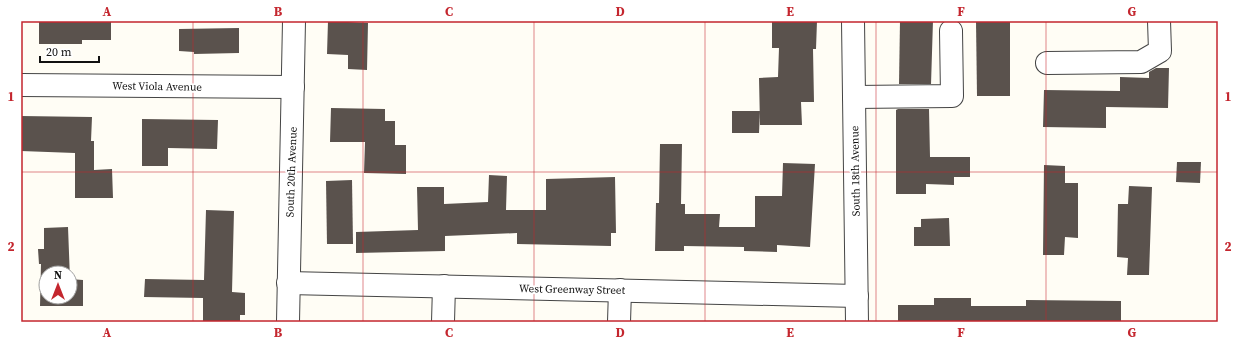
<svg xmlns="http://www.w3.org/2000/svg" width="1239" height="343" viewBox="0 0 1239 343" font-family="'Source Serif 4',serif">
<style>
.building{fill:#5a524d;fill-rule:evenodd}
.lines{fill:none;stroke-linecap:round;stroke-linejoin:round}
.minor-casing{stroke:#444;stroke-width:24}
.minor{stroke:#fff;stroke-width:22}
.grid{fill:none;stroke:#c4262e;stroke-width:1;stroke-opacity:0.55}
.labels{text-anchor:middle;stroke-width:4;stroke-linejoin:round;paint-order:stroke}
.street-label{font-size:11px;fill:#111;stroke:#fff}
.neatline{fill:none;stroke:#c4262e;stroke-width:1.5}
.grid-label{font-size:13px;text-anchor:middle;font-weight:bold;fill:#c4262e}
</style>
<rect width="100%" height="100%" fill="#fffdf5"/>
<!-- building -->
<g class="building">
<polygon points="39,21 111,21 111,40 82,40 82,44 39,44"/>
<polygon points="328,21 368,23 367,70 348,69 348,55 327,54"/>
<polygon points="772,21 817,21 816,49 813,49 814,102 801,102 802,125 760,125 759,78 778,77 779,48 772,48"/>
<polygon points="900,21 933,21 931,84 899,84"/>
<polygon points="976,21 1010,21 1010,96 977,96"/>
<polygon points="239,28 239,53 194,54 194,52 179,51 179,29"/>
<polygon points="1156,68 1169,68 1168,108 1106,107 1106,128 1043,127 1044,90 1120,91 1120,77 1149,78 1149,72"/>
<polygon points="331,108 385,109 385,121 395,121 395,145 406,145 406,174 364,173 365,142 330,142"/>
<polygon points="898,109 929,109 930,157 970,157 970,177 954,177 954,185 926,184 926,194 896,194 896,110"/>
<polygon points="732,111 760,111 759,133 732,133"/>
<polygon points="21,116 92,117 91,141 94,141 94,170 112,169 113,198 75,198 75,153 21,151"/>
<polygon points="142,119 218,120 217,149 168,148 168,166 142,166"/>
<polygon points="660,144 682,144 681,204 685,204 685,214 720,214 719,227 755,227 755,196 782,196 783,163 815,164 810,247 777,245 777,252 744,251 744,247 684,246 684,251 655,251 656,203 659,203"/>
<polygon points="1177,162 1201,162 1200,183 1176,182"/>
<polygon points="1044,165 1065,166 1065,183 1078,183 1078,238 1065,237 1064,255 1043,255"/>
<polygon points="489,175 507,176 506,210 546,210 546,179 615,177 616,233 611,233 611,246 517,244 517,233 445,236 445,251 356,253 356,232 418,230 417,187 444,187 444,204 488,202"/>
<polygon points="352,180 353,244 327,244 326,181"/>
<polygon points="1129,186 1152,187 1149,275 1127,275 1128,258 1117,257 1118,204 1128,204"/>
<polygon points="206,210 234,211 232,292 245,293 245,315 240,315 240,322 203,322 203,298 144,297 145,279 204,280"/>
<polygon points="949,218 950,246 914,246 914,227 921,227 921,219"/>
<path d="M68 227 70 279 83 280V306H40L41 264H39L38 249H44V228ZM46 273H70V297H46Z"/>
<polygon points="934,298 971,298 971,306 1026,306 1026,300 1121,301 1121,322 898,322 898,305 934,305"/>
</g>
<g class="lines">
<defs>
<g id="minor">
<polyline points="853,21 857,322"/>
<polyline points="1047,63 1141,62 1160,51 1159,21"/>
<polyline points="21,85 293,87"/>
<polyline points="854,97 952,96 951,31"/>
<polyline points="288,283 857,296"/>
<polyline points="288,322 294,21"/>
<polyline points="443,322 444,286"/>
<polyline points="619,322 620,290"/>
</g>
</defs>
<!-- minor casing -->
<use href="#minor" class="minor-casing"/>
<!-- minor -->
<use href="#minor" class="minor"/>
</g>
<!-- grid -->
<path class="grid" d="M193 21V322M363 21V322M534 21V322M705 21V322M876 21V322M1046 21V322M21 172H1218"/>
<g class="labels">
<!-- street labels -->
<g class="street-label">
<text transform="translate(157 86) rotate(1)" y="4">West Viola Avenue</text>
<text transform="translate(855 171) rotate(-91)" y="4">South 18th Avenue</text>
<text transform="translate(291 172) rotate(-88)" y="4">South 20th Avenue</text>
<text transform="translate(572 289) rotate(1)" y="4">West Greenway Street</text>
</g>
</g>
<!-- border -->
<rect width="1239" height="343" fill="none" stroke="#ffffff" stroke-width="44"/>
<!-- north arrow -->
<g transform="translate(58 285)"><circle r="19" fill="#ffffff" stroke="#a0a0a0"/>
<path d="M0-3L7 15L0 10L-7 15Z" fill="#c4262e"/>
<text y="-6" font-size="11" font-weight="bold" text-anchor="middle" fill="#111111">N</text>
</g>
<!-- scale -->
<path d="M40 56v6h59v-6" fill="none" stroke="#111111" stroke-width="2"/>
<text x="46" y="56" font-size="12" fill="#111111" stroke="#ffffff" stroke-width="3" paint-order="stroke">20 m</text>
<rect x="22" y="22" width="1195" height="299" class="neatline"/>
<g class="grid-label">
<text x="107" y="16">A</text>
<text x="278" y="16">B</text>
<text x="449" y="16">C</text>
<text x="620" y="16">D</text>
<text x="790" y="16">E</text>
<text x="961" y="16">F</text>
<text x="1132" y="16">G</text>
<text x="11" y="101">1</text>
<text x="1228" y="101">1</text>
<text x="11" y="251">2</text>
<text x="1228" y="251">2</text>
<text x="107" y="337">A</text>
<text x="278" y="337">B</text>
<text x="449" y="337">C</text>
<text x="620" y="337">D</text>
<text x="790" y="337">E</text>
<text x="961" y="337">F</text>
<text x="1132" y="337">G</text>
</g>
</svg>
